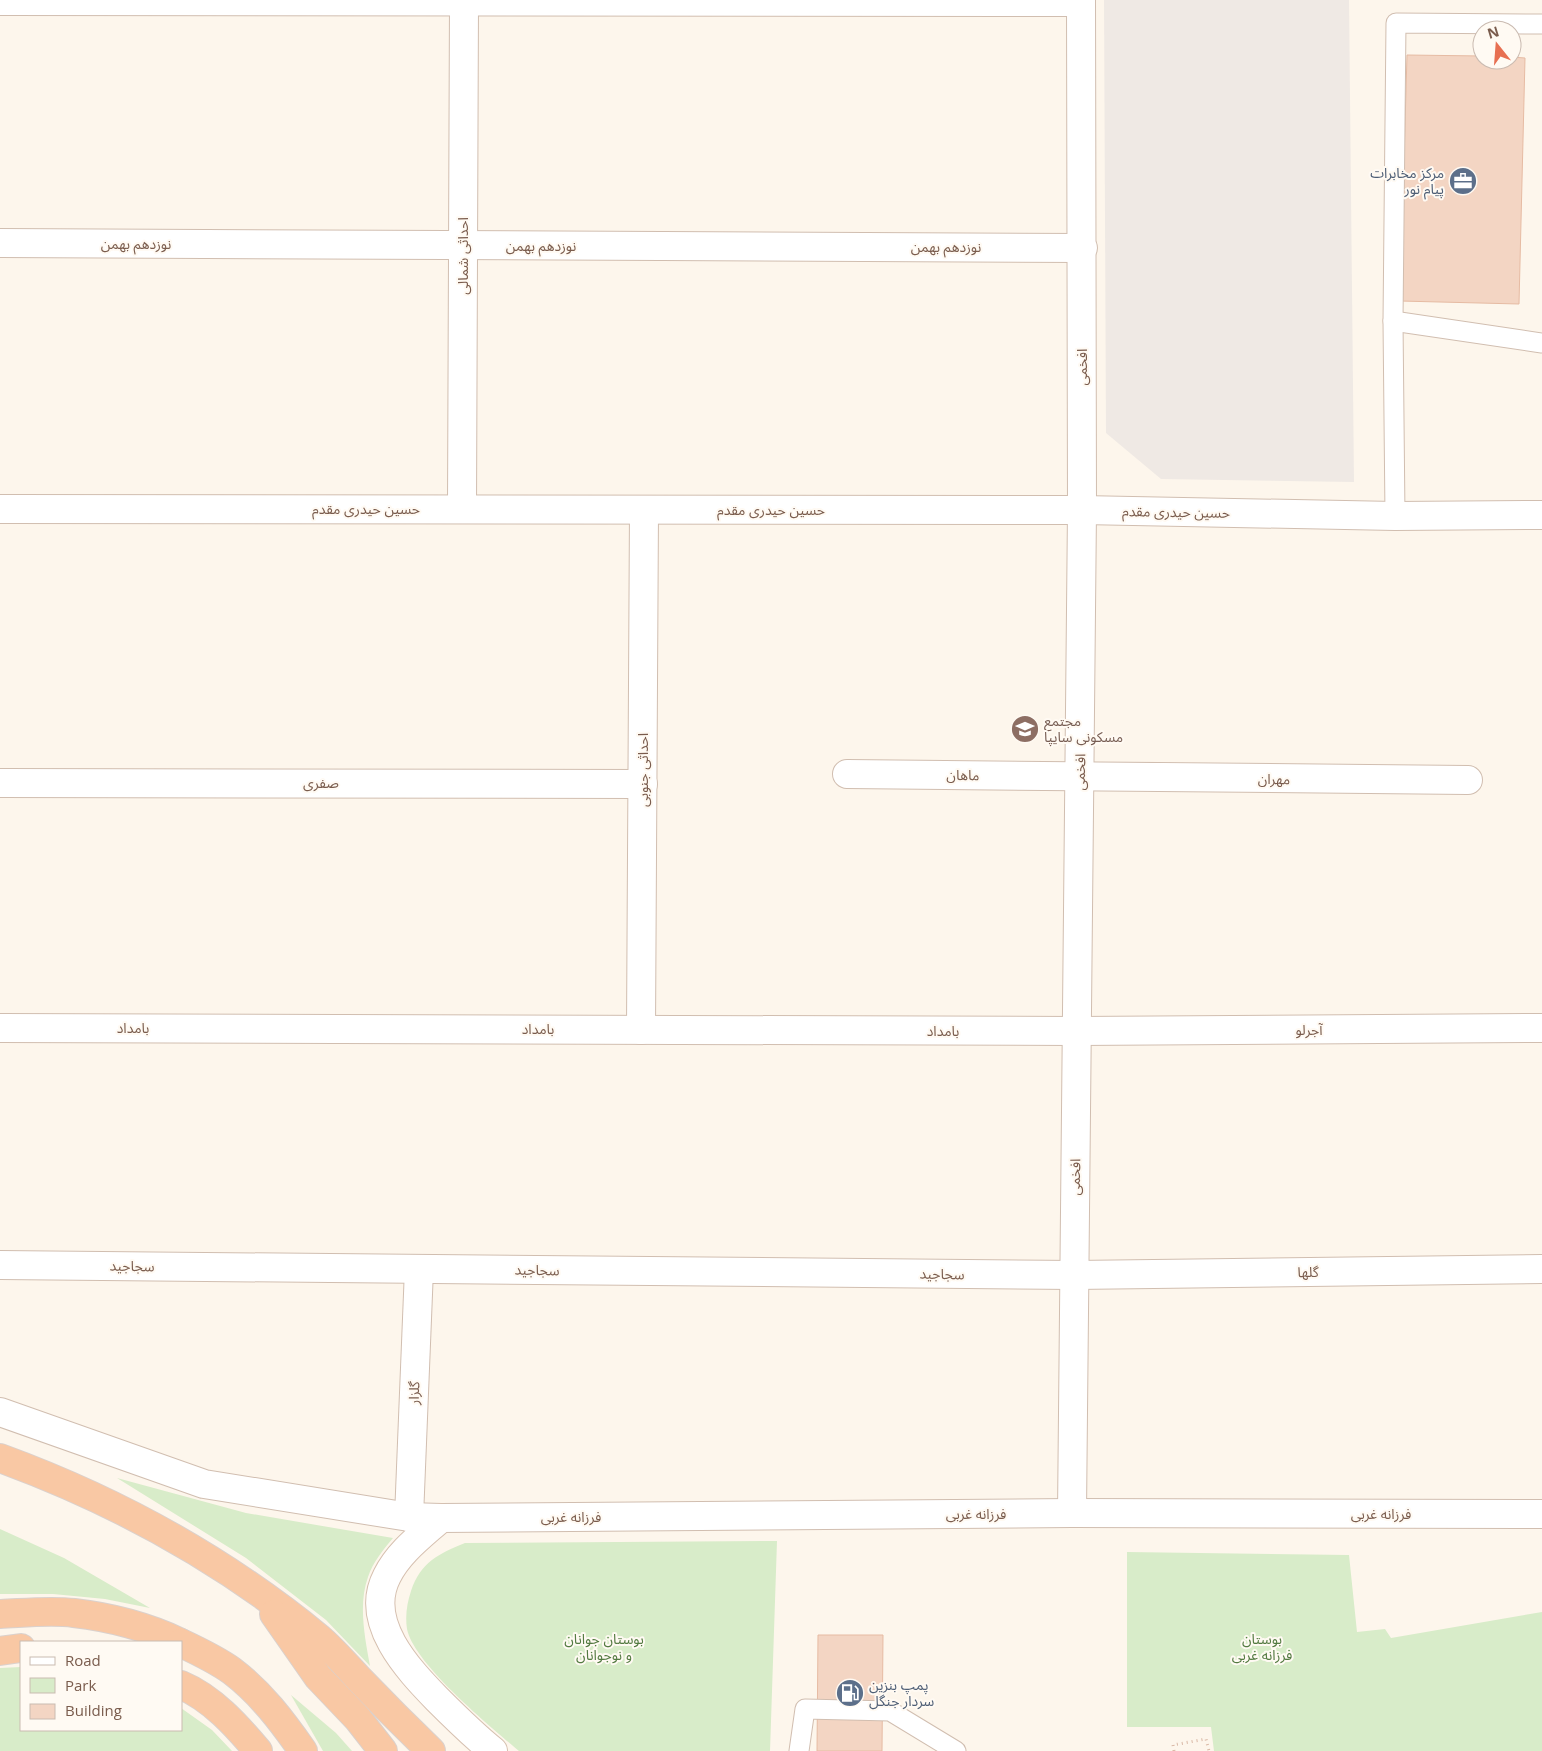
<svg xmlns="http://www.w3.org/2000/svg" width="1542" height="1751" viewBox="0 0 1542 1751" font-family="'Open Sans','Noto Sans Arabic',sans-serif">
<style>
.industrial{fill:#efe9e4}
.green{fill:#d8ecc9}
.building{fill:#f3d5c3;stroke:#e6bba3}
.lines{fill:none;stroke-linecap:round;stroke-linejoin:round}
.service-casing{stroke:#d1beb0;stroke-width:21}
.minor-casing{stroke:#d1beb0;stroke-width:30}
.tertiary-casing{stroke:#d1beb0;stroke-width:30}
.secondary-casing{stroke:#d6c0b0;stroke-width:30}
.trunk-casing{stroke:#dad1cd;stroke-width:30}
.path{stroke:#d9b8a5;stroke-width:3;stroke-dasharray:1 4;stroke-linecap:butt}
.service{stroke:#fff;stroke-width:19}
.minor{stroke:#fff;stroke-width:28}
.tertiary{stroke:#fff;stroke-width:28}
.secondary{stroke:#fff;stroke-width:28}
.trunk{stroke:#f9c8a4;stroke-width:28}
.labels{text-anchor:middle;stroke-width:4;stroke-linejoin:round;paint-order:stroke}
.service-label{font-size:14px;fill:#4e5e75;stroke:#fffaf3;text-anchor:end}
.street-label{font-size:14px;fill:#7a5c4d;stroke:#fffaf3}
.education-label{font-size:14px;fill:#785e54;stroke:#fffaf3;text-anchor:start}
.park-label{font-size:14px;fill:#537a41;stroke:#fffaf3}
</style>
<rect width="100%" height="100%" fill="#fdf6ec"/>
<!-- industrial -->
<polygon class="industrial" points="1104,0 1349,0 1354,482 1161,479 1106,433"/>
<!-- green -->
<g class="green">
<path d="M117 1478 246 1513 393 1538C383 1550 373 1562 368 1577 358 1605 365 1638 370 1666L326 1620 246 1558Z"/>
<polygon points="0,1529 64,1558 150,1608 105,1599 53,1594 0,1594"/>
<path d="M777 1541 770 1751H519C491 1727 414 1664 407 1629 405 1616 407 1603 411 1591 421 1562 438 1554 465 1543Z"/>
<polygon points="1127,1552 1349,1555 1357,1632 1385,1629 1391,1638 1542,1612 1542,1751 1214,1751 1211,1727 1127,1727"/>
<polygon points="21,1667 21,1730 181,1730 181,1708 212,1730 232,1751 0,1751 0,1668"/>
<polygon points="291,1695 336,1733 352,1751 323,1751"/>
</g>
<!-- building -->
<g class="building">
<polygon points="1407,55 1482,56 1482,60 1512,60 1512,57 1525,58 1519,304 1400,301"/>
<polygon points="818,1635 883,1635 882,1751 817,1751"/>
</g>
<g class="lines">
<defs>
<g id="service">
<polyline points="1393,321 1542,343"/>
<polyline points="1395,516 1393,321 1396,23 1542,24"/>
<polyline points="799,1751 805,1709 890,1711 956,1751"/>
</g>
<g id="minor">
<polyline points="0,1 1081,2"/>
<polyline points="0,243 1083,248"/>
<polyline points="0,509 1082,510 1395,516 1542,515"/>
<polyline points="462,509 464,2"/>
<polyline points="847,774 1468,780"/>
<polyline points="0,783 643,784"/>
<polyline points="0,1028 1077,1031 1542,1028"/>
<polyline points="641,1030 644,510"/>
<polyline points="0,1265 1075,1275 1542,1269"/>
<polyline points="0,1412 204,1484 409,1517 441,1518 1072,1513 1542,1514"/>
<polyline points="409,1517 419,1269"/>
</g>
<polyline id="tertiary" points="1072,1513 1082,510 1081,0"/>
<path id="secondary" d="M441 1518C421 1536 399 1552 387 1576 363 1622 408 1669 437 1699 455 1717 473 1735 493 1751"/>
<g id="trunk">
<path d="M0 1458C115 1500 224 1560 319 1638 333 1650 346 1665 359 1679 382 1703 407 1728 431 1751"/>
<path d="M0 1614C24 1613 50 1610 74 1613 109 1617 147 1627 179 1642"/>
<polyline points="274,1614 318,1677 358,1719 383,1751"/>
<path d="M181 1643C198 1651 217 1660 232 1671 261 1693 282 1721 303 1751"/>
<polyline points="0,1651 21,1648"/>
<path d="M181 1685C212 1698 237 1726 258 1751"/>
</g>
</defs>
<!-- service casing -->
<use href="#service" class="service-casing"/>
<!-- minor casing -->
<use href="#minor" class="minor-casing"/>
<!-- tertiary casing -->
<use href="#tertiary" class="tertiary-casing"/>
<!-- secondary casing -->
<use href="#secondary" class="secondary-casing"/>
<!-- trunk casing -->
<use href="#trunk" class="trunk-casing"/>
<!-- path -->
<polyline class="path" points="1174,1751 1173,1745 1206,1739 1209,1751"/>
<!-- service -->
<use href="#service" class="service"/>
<!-- minor -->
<use href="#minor" class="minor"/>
<!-- tertiary -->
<use href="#tertiary" class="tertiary"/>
<!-- secondary -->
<use href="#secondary" class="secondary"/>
<!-- trunk -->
<use href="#trunk" class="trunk"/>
</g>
<!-- icons -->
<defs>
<symbol id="office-disc" viewBox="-11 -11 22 22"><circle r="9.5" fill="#5c6f8a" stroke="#fffaf3"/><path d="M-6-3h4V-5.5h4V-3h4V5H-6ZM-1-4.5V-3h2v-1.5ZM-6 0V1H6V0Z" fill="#fff"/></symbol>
<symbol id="university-disc" viewBox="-11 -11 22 22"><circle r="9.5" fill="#8d6e63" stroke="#fffaf3"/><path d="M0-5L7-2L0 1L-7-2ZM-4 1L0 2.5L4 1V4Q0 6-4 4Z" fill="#fff"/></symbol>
<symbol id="fuel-disc" viewBox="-11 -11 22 22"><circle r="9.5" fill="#5c6f8a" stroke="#fffaf3"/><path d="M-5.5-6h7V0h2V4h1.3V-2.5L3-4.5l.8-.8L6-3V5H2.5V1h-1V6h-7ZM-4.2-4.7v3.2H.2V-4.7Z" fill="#fff"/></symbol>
</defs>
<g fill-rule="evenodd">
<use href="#office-disc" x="1447" y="165" width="32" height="32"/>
<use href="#university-disc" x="1009" y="713" width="32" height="32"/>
<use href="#fuel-disc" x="834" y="1677" width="32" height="32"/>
</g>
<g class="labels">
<!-- service labels -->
<g class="service-label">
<text x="1444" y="178">مرکز مخابرات<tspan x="1444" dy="16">پیام نور</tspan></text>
<text x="869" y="1690" text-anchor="start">پمپ بنزین<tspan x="869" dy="16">سردار جنگل</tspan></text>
</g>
<!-- street labels -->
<g class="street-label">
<text x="136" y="249">نوزدهم بهمن</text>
<text x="541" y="251">نوزدهم بهمن</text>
<text x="946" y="252">نوزدهم بهمن</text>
<text transform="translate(463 256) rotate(-90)" y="5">احداثی شمالی</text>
<text transform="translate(1082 367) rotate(-90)" y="5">افخمی</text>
<text x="366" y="514">حسین حیدری مقدم</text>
<text x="771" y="515">حسین حیدری مقدم</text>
<text transform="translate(1176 512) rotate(1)" y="5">حسین حیدری مقدم</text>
<text transform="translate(643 770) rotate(-90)" y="5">احداثی جنوبی</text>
<text transform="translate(1080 772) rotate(-89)" y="5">افخمی</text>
<text transform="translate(963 775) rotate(1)" y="5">ماهان</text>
<text transform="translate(1274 779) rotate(1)" y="5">مهران</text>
<text x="321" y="788">صفری</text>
<text x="133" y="1033">بامداد</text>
<text x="538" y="1034">بامداد</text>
<text x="1309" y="1035">آجرلو</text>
<text x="943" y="1036">بامداد</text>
<text transform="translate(1075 1177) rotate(-89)" y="5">افخمی</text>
<text transform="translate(132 1266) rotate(1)" y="5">سجاجید</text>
<text transform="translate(537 1270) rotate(1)" y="5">سجاجید</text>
<text transform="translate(1308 1272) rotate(-1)" y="5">گلها</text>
<text transform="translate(942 1274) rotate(1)" y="5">سجاجید</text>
<text transform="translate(414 1393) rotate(-88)" y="5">گلزار</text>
<text x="976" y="1519">فرزانه غربی</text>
<text x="1381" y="1519">فرزانه غربی</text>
<text x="571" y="1522">فرزانه غربی</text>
</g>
<!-- education labels -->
<g class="education-label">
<text x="1044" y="726">مجتمع<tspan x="1044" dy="16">مسکونی سایپا</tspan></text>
</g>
<!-- park labels -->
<g class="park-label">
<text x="604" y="1644">بوستان جوانان<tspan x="604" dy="16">و نوجوانان</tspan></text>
<text x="1262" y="1644">بوستان<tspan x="1262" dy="16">فرزانه غربی</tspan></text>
</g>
</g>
<!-- legend -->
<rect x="20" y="1641" width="162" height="90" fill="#fffaf3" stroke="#cabbb1"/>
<rect x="30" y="1657" width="25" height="8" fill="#ffffff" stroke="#cabbb1"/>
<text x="65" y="1666" font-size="15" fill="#7a5c4d">Road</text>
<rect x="30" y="1678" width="25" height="15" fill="#d8ecc9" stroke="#cabbb1"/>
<text x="65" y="1691" font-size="15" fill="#7a5c4d">Park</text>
<rect x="30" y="1704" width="25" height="15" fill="#f3d5c3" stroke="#cabbb1"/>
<text x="65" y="1716" font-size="15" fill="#7a5c4d">Building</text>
<!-- north arrow -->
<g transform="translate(1497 45) rotate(343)"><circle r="24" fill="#fffaf3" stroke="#cabbb1"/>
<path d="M0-4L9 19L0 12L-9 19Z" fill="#e76f51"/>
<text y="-8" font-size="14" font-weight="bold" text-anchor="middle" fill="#7a5c4d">N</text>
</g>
</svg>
